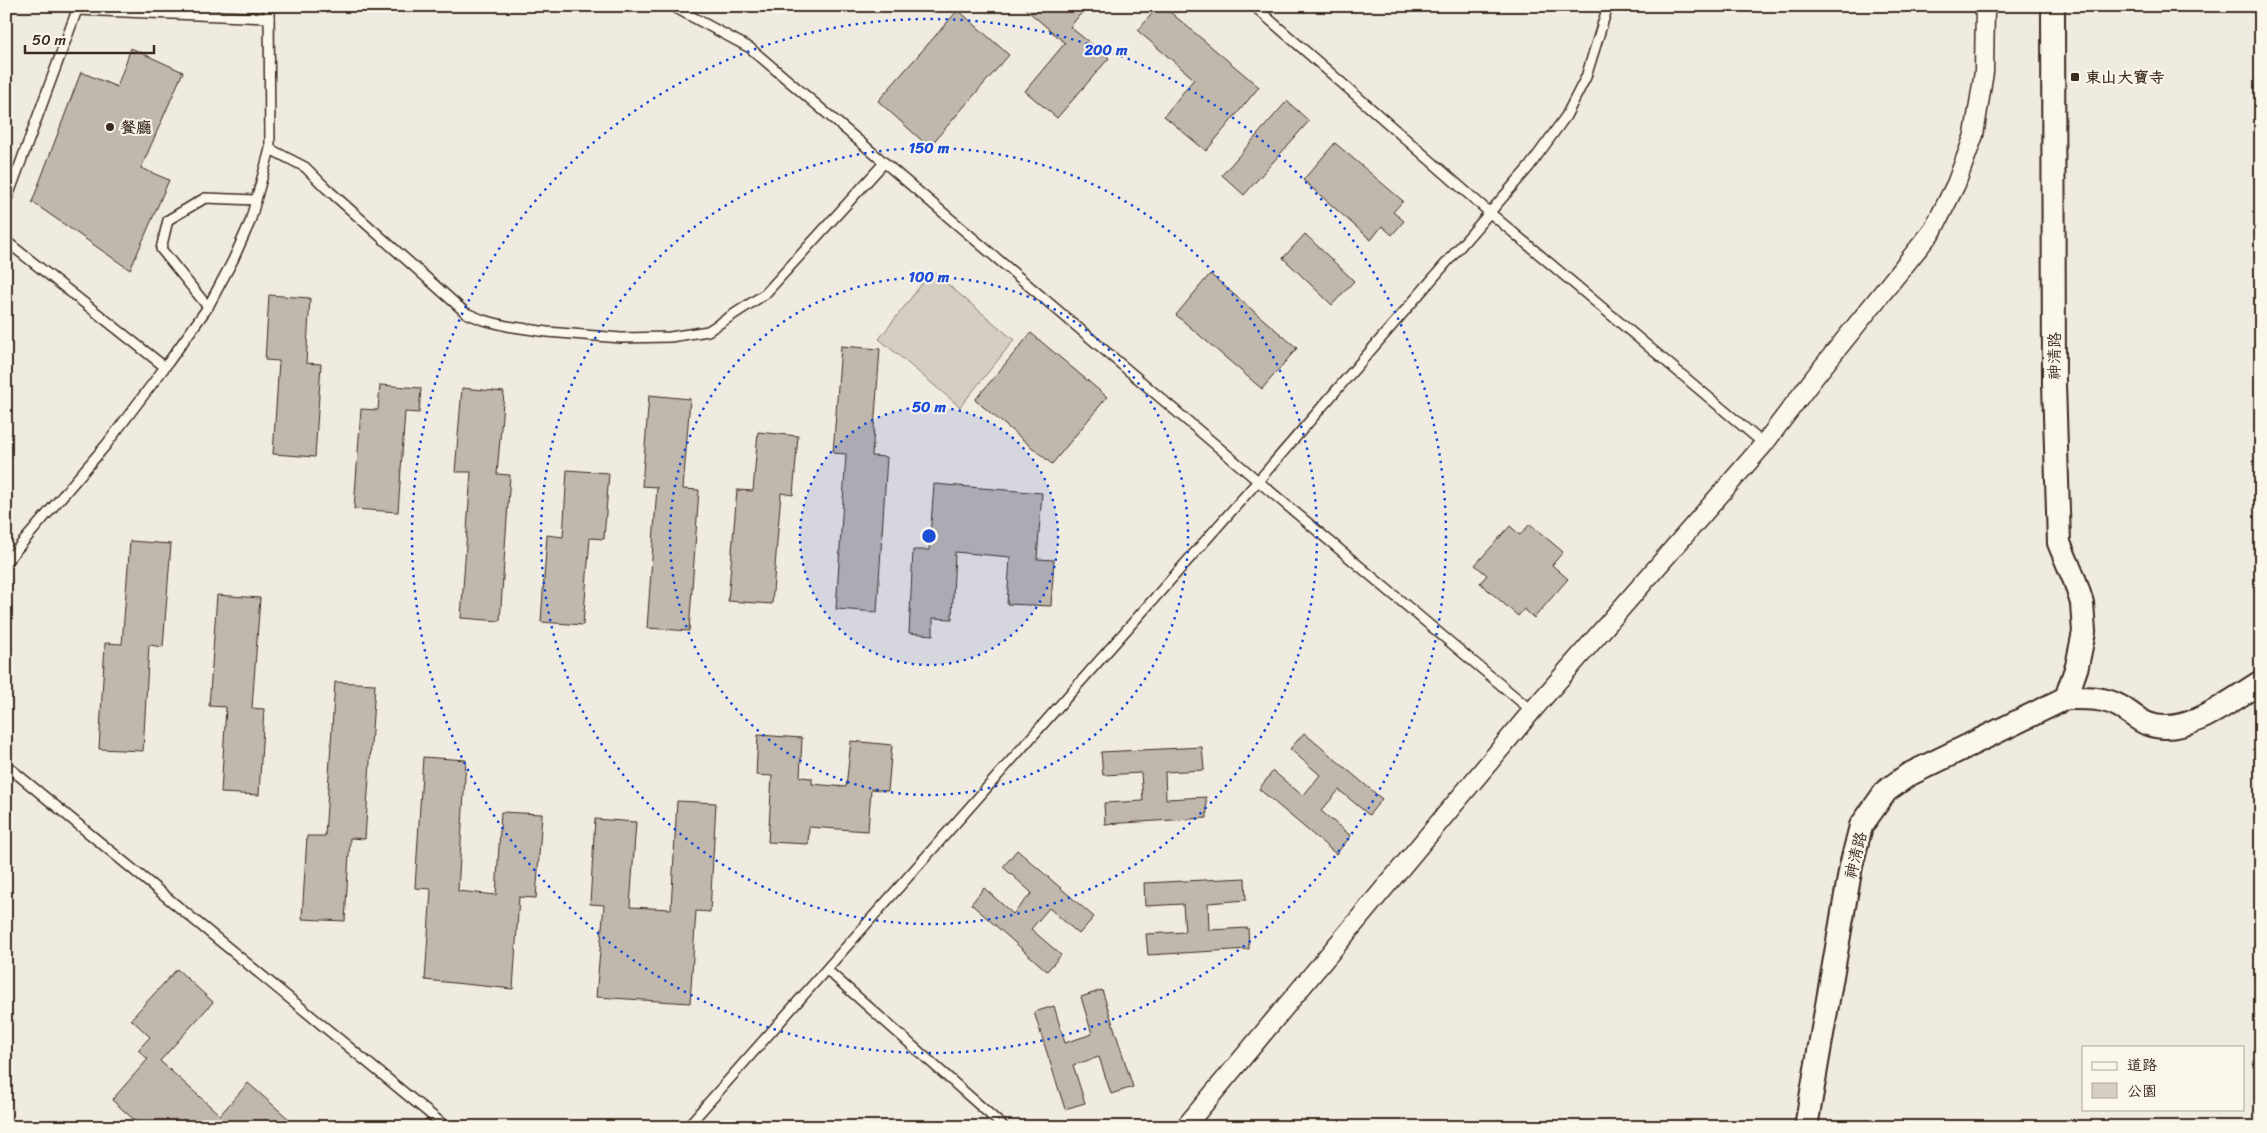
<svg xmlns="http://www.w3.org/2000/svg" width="2267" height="1133" viewBox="0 0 2267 1133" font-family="Sriracha,'LXGW WenKai TC',sans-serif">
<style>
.green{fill:#d5cec3;stroke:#887c70}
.building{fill:#c0b8ad;stroke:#3b2a1e}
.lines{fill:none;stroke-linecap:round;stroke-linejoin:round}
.service-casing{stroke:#3b2a1e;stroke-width:12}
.minor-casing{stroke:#3b2a1e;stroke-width:21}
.tertiary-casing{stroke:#3b2a1e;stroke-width:26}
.service{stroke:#fbf7ec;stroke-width:9}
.minor{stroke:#fbf7ec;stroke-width:18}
.tertiary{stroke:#fbf7ec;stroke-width:22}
.ring{fill:none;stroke:#1d4ed8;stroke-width:2.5;stroke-dasharray:2.5 5}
.poi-dot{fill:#3b2a1e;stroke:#fbf7ec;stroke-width:2}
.labels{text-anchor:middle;stroke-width:4;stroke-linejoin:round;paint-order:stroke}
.poi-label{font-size:16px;font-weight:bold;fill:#3b2a1e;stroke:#fbf7ec;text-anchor:start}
.street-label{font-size:16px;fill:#3b2a1e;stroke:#fbf7ec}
.centre{fill:#1d4ed8;stroke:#fbf7ec;stroke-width:2.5}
.ring-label{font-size:15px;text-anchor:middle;font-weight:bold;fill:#1d4ed8;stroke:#fbf7ec;stroke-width:4;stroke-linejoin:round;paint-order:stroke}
</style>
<rect width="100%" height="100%" fill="#f0ebe0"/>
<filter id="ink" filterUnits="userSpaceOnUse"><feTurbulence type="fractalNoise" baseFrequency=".02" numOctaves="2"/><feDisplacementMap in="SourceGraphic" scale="10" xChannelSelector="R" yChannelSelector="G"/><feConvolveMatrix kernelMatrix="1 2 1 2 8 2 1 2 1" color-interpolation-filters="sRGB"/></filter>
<g filter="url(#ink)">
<!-- green -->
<polygon class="green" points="932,271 1014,340 960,407 879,339"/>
<!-- building -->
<g class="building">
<polygon points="1022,6 1087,6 1070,27 1109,58 1057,118 1025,91 1065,43"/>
<polygon points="1158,6 1163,6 1259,87 1206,151 1164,116 1194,79 1138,31"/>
<polygon points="958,10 1009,55 929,147 878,101"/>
<polygon points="131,48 183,72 141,168 169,180 130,270 32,202 81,72 117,87"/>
<polygon points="1287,101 1309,121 1244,195 1222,175"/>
<polygon points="1335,143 1403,201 1393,212 1404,221 1392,235 1382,226 1371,240 1303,180"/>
<polygon points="1305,234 1354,281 1332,305 1283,258"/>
<polygon points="1210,274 1297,348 1262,389 1176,315"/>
<polygon points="269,295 310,298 306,363 321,364 315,457 273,454 279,361 265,360"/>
<polygon points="1031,333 1107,397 1052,464 975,400"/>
<polygon points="841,346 880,349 872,456 887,457 877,612 836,609 846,454 833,453"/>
<polygon points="380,385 421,388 419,413 405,412 398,512 354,509 361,409 378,410"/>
<polygon points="462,388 504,392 497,474 510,475 500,621 461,618 471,472 455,472"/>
<polygon points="649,395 690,399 683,489 699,490 689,631 647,628 657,487 642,486"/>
<polygon points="758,432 798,436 793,495 781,493 772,604 728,601 737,490 753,491"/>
<polygon points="567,470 609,473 604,539 590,538 583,625 541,622 547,535 563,537"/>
<polygon points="934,484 1042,493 1037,559 1054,560 1051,606 1007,604 1010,557 955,552 952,619 933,618 933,635 909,633 913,550 929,550"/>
<polygon points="1530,524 1563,552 1552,565 1568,579 1534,618 1524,609 1518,616 1480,583 1487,575 1475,565 1510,526 1520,535"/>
<polygon points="130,541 171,544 163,647 149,645 143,751 99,749 105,643 122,644"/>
<polygon points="217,595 260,598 252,708 264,709 259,795 221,793 226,707 209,706"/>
<polygon points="335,682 375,684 365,839 350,838 345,921 302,919 307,836 325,836"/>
<polygon points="1304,733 1382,799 1369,815 1339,790 1321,811 1351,836 1336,854 1259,789 1273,771 1303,796 1320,775 1290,749"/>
<polygon points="758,735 802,738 800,777 812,778 812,784 846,787 851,741 892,745 888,791 871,789 868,831 809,827 808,844 768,842 772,776 756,775"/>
<polygon points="1202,747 1204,770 1165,772 1166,799 1206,797 1207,818 1105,824 1104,803 1143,801 1141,773 1103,775 1101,752"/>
<polygon points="423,757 466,760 458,891 496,895 501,812 542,814 536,898 519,897 513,989 425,980 431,889 415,888"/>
<polygon points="677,801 716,803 710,912 696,911 690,1003 596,997 604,905 590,904 595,819 636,822 630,907 671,909"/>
<polygon points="1017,850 1094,917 1079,934 1049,908 1031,929 1061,955 1047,971 971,904 984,888 1013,914 1032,893 1003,867"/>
<polygon points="1245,878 1246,900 1208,903 1209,930 1248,928 1249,949 1148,955 1146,934 1185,932 1183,904 1145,906 1144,883"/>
<polygon points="177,969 213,1002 160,1061 220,1115 248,1083 298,1127 142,1127 112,1100 148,1059 138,1050 150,1037 131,1019"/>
<polygon points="1102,990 1133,1087 1111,1094 1099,1057 1073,1065 1085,1103 1065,1109 1034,1012 1054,1006 1065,1043 1092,1034 1081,997"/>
</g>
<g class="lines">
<defs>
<g id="service">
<polyline points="672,6 750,48 1258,481 1532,711"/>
<polyline points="1254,6 1489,212 1764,444"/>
<polyline points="270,149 305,167 326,188 466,313 483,320 507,326 547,332 621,338 670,337 708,331 765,294 884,163"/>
<polyline points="6,202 77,10 269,18"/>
<polyline points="6,241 165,367"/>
<polyline points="208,307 161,249 168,220 205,198 256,200"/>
<polyline points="6,562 106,445 165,367 208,307 233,260 250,222 270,149 269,6"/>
<polyline points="6,765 446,1127"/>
<polyline points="827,970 1004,1127"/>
<polyline points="687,1127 1258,481 1529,167 1566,116 1586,77 1608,6"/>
</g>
<polyline id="minor" points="1185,1127 1532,711 1764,444 1817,374 1933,230 1956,184 1974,135 1984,72 1985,6"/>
<g id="tertiary">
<path d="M2066 698C2084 698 2103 697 2119 706 2130 712 2137 720 2148 724 2186 738 2231 700 2261 682"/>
<polyline points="1806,1127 1851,866 1861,826 1886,791 1908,775 2066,698 2077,666 2084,632 2082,603 2075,581 2059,543 2054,384 2053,6"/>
</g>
</defs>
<!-- service casing -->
<use href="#service" class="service-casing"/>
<!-- minor casing -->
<use href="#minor" class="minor-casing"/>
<!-- tertiary casing -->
<use href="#tertiary" class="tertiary-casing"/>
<!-- service -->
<use href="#service" class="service"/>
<!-- minor -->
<use href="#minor" class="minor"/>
<!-- tertiary -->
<use href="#tertiary" class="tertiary"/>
</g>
</g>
<!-- distance rings -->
<circle cx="929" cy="536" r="129" fill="#1d4ed8" fill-opacity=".12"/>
<g class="ring">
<circle cx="929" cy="536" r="129"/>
<circle cx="929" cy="536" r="259"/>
<circle cx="929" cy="536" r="388"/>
<circle cx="929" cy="536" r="517"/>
</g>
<!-- markers -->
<g class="poi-dot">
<rect x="2070" y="72" width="10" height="10" rx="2.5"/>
<circle cx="110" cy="127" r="5"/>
</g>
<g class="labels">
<!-- poi labels -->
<g class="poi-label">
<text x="2085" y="83">東山大寶寺</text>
<text x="120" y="133">餐廳</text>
</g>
<!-- street labels -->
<g class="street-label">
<text transform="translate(2054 356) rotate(-90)" y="6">神清路</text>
<text transform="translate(1855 855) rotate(-76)" y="6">神清路</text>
</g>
</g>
<circle cx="929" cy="536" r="8" class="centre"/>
<g class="ring-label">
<text x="1106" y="55">200 m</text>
<text x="929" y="153">150 m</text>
<text x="929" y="282">100 m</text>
<text x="929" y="412">50 m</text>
</g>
<!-- margin -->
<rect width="2267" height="1133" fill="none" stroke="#fbf7ec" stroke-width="25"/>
<rect x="12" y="12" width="2242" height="1108" fill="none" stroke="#3b2a1e" stroke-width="2" filter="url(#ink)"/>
<!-- legend -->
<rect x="2082" y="1046" width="162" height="65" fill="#fbf7ec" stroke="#aea59a"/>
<rect x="2092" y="1062" width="25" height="8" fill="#fbf7ec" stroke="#aea59a"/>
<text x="2127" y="1070" font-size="15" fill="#3b2a1e">道路</text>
<rect x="2092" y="1083" width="25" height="15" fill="#d5cec3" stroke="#aea59a"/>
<text x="2127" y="1096" font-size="15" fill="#3b2a1e">公園</text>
<!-- scale -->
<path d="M25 45v8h129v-8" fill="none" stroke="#3b2a1e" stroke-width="2.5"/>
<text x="32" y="45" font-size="15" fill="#3b2a1e" stroke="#fbf7ec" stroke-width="4" paint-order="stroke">50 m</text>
</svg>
